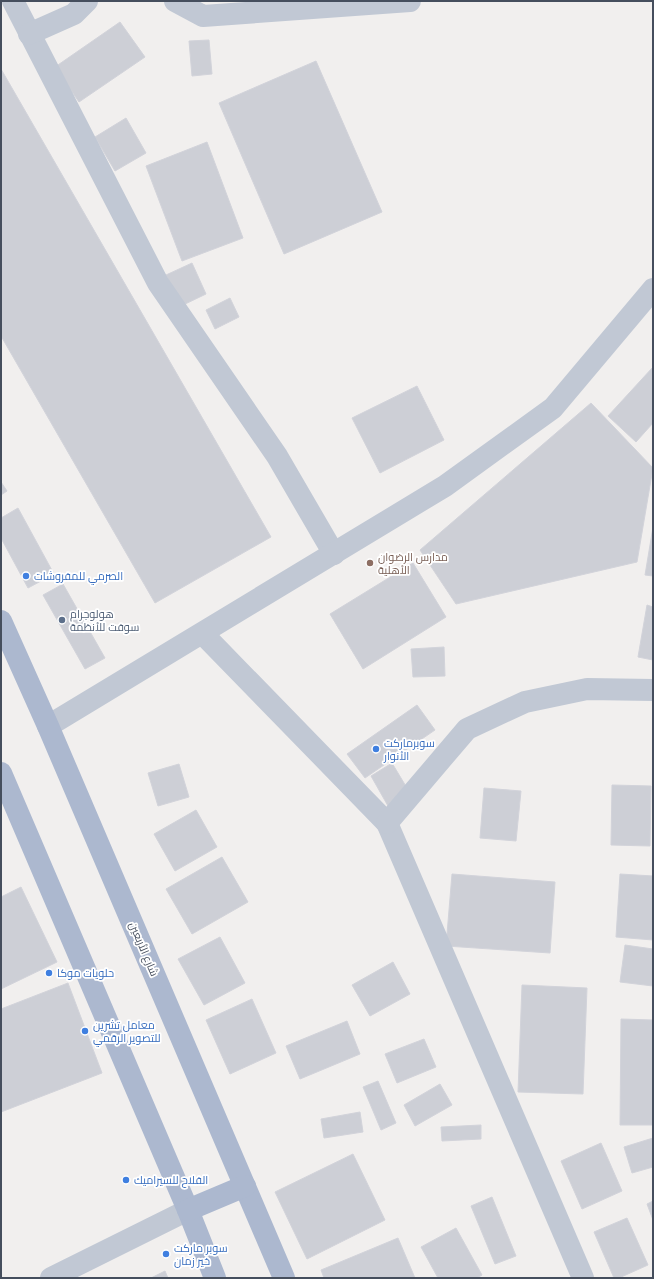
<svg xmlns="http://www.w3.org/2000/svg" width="654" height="1279" viewBox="0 0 654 1279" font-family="'Space Grotesk',Cairo,sans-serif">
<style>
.building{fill:#cdcfd6;stroke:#d2d3da}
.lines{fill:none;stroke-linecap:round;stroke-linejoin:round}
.minor{stroke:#c1c8d4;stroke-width:22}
.major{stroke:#acb8cf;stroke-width:22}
.education-dot{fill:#8d6e63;stroke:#fff;stroke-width:1.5}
.shop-dot{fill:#3f7fe0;stroke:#fff;stroke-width:1.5}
.service-dot{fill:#5c6f8a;stroke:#fff;stroke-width:1.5}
.labels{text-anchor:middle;stroke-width:3.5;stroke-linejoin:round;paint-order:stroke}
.education-label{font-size:11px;fill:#785e54;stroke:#fff;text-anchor:start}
.shop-label{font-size:11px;fill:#366cbe;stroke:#fff;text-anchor:start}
.service-label{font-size:11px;fill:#4e5e75;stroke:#fff;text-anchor:start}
.street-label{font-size:11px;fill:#454e5d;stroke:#fff}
</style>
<rect width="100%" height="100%" fill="#f1efee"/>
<!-- building -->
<g class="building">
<polygon points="120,22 145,57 79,102 55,67"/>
<polygon points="209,40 212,74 192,76 189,41"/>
<polygon points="316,61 382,212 284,254 219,103"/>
<polygon points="1,69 271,537 155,603 1,336"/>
<polygon points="126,118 146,153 115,171 95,137"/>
<polygon points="207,142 243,238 182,261 146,166"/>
<polygon points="192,263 206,294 181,306 166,275"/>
<polygon points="230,298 239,317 215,329 206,310"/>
<polygon points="653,367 653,423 636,442 608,416"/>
<polygon points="417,386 444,440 380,473 352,418"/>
<polygon points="591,403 653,468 637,562 456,604 420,550"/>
<polygon points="1,482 7,491 1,495"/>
<polygon points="18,508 54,574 28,588 1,538 1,518"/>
<polygon points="653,527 653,576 645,575"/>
<polygon points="413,563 446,617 363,669 330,614"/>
<polygon points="63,584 105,658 85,669 43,595"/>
<polygon points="647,605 653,607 653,660 638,657"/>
<polygon points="444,647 445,676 413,677 411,649"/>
<polygon points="417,705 435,730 365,778 347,754"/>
<polygon points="392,763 410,793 388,806 371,776"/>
<polygon points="179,764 189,797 158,806 148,773"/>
<polygon points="612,785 651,786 650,846 611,845"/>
<polygon points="484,788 521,791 516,841 480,838"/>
<polygon points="196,810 217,847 175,871 154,834"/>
<polygon points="222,857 248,902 192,934 166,889"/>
<polygon points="452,874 555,882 550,953 446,946"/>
<polygon points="620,874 653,876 653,940 616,937"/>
<polygon points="21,887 57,962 1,989 1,897"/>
<polygon points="220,937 245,983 204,1005 178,959"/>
<polygon points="625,945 653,949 653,986 620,982"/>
<polygon points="393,962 410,994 370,1016 352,985"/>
<polygon points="68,983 102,1073 1,1112 1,1009"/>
<polygon points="522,985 587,988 583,1094 518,1092"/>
<polygon points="252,999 276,1053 230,1074 206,1020"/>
<polygon points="621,1019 653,1020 653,1125 620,1125"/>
<polygon points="347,1021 360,1054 300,1079 286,1046"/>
<polygon points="424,1039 436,1067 397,1083 385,1054"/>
<polygon points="378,1081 396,1123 381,1130 363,1087"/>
<polygon points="440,1084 452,1105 415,1126 404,1105"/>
<polygon points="360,1112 363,1132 324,1138 321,1119"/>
<polygon points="481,1125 481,1139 442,1141 441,1127"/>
<polygon points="653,1138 653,1167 632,1173 624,1147"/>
<polygon points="601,1143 622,1191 582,1209 561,1161"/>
<polygon points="353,1154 385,1220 307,1259 275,1192"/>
<polygon points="492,1197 516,1256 495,1264 471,1206"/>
<polygon points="653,1201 653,1220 647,1204"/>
<polygon points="627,1218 648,1265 619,1278 614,1278 594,1232"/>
<polygon points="456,1228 482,1275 477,1278 438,1278 421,1247"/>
<polygon points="398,1238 415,1278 324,1278 321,1270"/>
<polygon points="165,1271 168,1278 151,1278"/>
</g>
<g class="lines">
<!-- minor -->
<g class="minor">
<polyline points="13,1 158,283 277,456 334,554"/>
<polyline points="175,1 203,16 410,1"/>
<polyline points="29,34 74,14 87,1"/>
<polyline points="203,634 387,823 583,1278"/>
<polyline points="48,726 445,486 553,408 653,289"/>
<polyline points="387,823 467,729 525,702 587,689 653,690"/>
<polyline points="51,1278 188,1210"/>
</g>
<!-- major -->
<g class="major">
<polyline points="1,621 48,726 284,1278"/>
<polyline points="1,773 188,1210 215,1278"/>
<polyline points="188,1210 245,1186"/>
</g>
</g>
<!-- markers -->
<circle class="education-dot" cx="370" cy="563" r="4"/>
<g class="shop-dot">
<circle cx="26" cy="576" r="4"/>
<circle cx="376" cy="749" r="4"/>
<circle cx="49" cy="973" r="4"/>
<circle cx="85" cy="1031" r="4"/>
<circle cx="126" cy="1180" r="4"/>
<circle cx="166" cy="1254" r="4"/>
</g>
<circle class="service-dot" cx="62" cy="620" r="4"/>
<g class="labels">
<!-- education labels -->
<g class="education-label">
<text x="378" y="561">مدارس الرضوان<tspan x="378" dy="13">الأهلية</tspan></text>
</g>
<!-- shop labels -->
<g class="shop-label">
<text x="34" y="580">الصرمي للمفروشات</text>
<text x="384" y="747">سوبرماركت<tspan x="384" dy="13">الأنوار</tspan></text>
<text x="57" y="977">حلويات موكا</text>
<text x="93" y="1029">معامل تشرين<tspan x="93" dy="13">للتصوير الرقمي</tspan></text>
<text x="134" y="1184">الفلاح للسيراميك</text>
<text x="174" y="1252">سوبر ماركت<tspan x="174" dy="13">خير زمان</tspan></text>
</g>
<!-- service labels -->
<g class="service-label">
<text x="70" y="618">هولوجرام<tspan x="70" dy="13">سوفت للأنظمة</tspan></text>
</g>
<!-- street labels -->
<g class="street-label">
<text transform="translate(144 949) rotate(67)" y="4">شارع الأربعين</text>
</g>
</g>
<!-- border -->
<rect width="654" height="1279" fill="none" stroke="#454e5d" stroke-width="4"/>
</svg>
